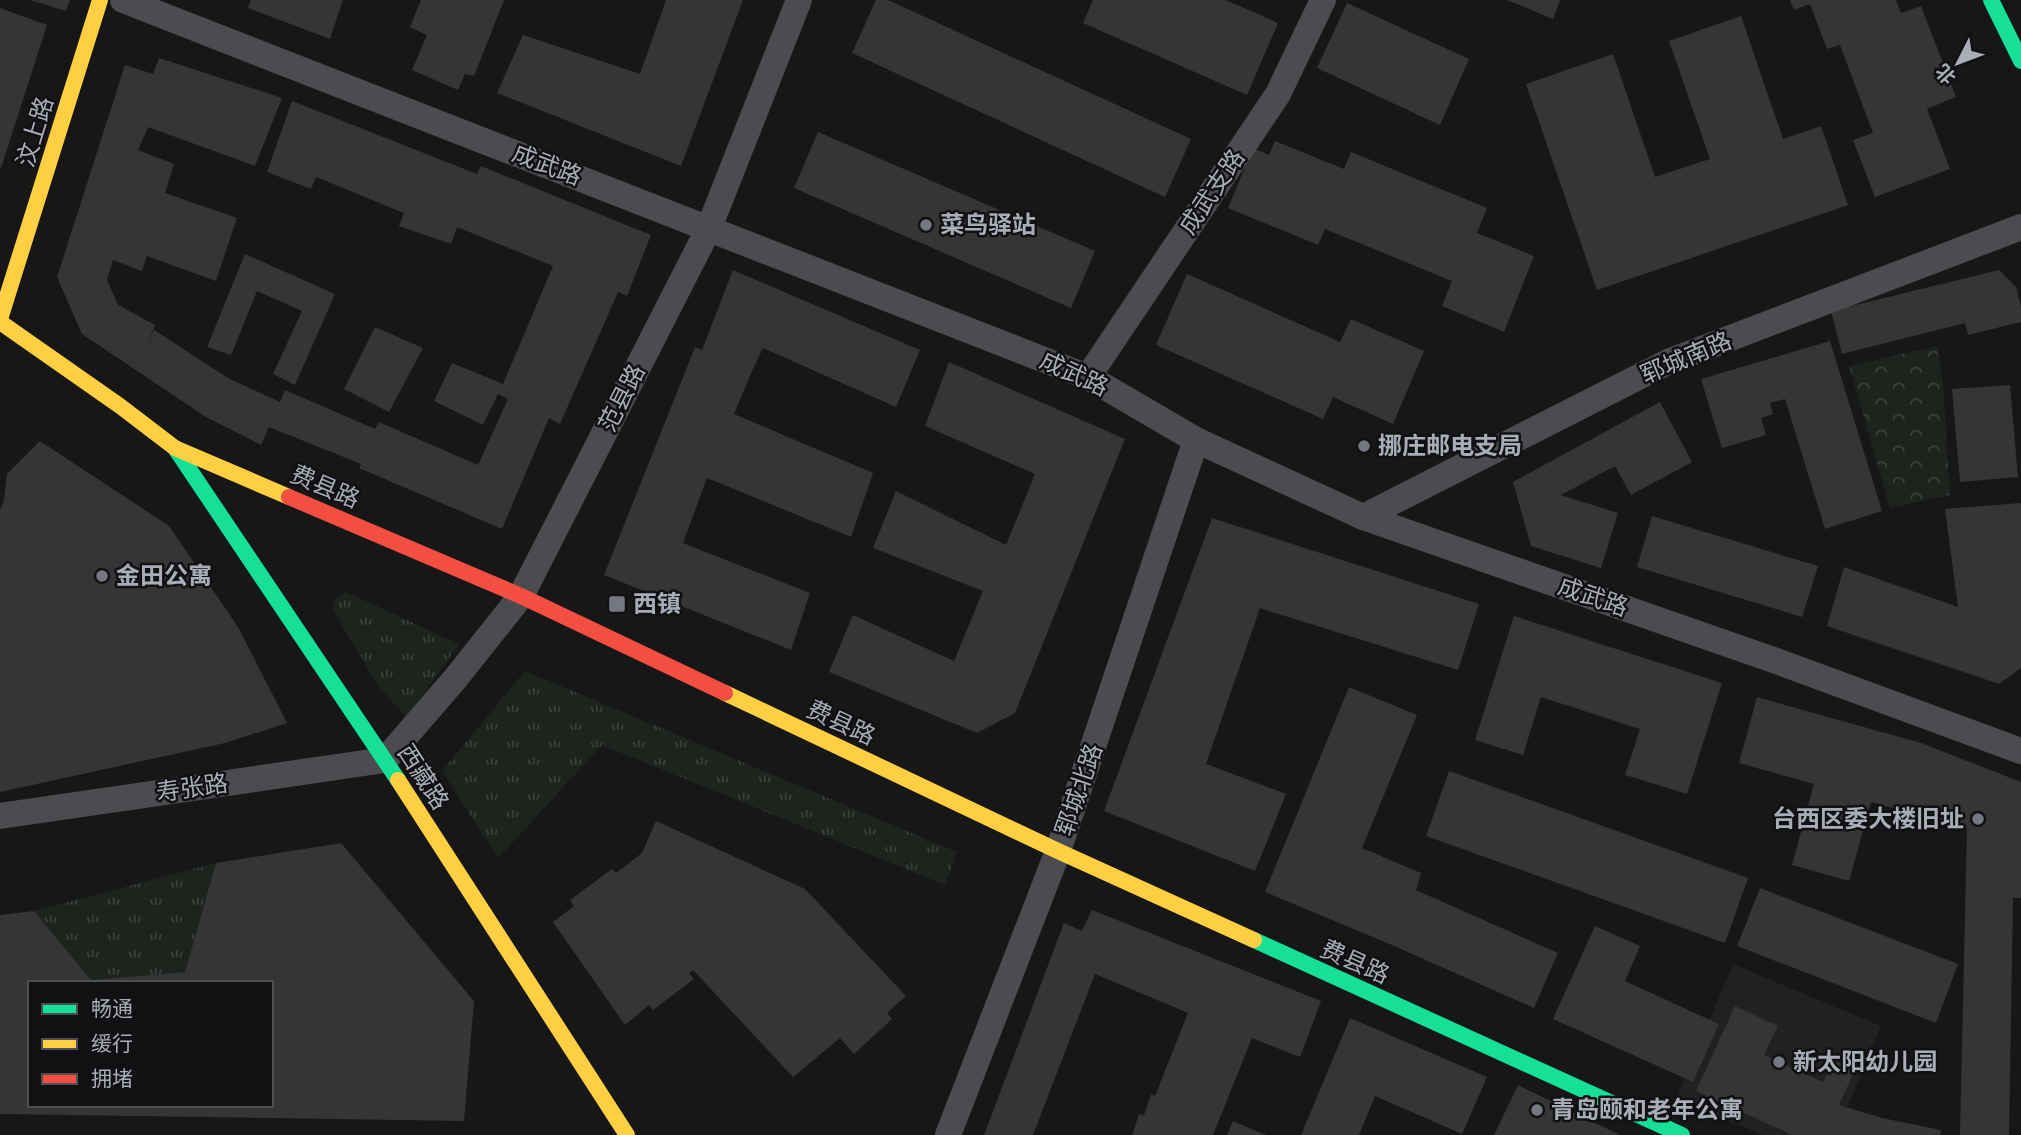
<svg xmlns="http://www.w3.org/2000/svg" width="2021" height="1135" viewBox="0 0 2021 1135" font-family="Figtree,'Noto Sans SC',sans-serif">
<style>
.built{fill:#212123}
.grass{fill:url(#grass-tufts)}
.forest{fill:url(#forest-crowns)}
.building{fill:#353536;fill-rule:evenodd}
.lines{fill:none;stroke-linecap:round;stroke-linejoin:round}
.street{stroke:#4b4c50;stroke-width:26}
.fast{stroke:#16e098;stroke-width:16}
.slow{stroke:#ffcf43;stroke-width:16}
.jam{stroke:#f24e42;stroke-width:16}
.poi-dot{fill:#757880;stroke:#111113;stroke-width:2.5}
.labels{text-anchor:middle;stroke-width:5;stroke-linejoin:round;paint-order:stroke}
.street-label{font-size:24px;fill:#a8adb8;stroke:#111113}
.poi-label{font-size:24px;font-weight:bold;fill:#a8adb8;stroke:#111113;text-anchor:start}
</style>
<defs>
<pattern id="grass-tufts" width="24" height="20" patternUnits="userSpaceOnUse" patternTransform="scale(1.75)"><rect width="24" height="20" fill="#1d241e"/><path d="M3 7l-1-3M5 7V3M7 7l1-3M15 17l-1-3M17 17v-4M19 17l1-3" fill="none" stroke="#3b413d"/></pattern>
<pattern id="forest-crowns" width="20" height="18" patternUnits="userSpaceOnUse" patternTransform="scale(1.75)"><rect width="20" height="18" fill="#1d241e"/><path d="M2 6a3 3 0 1 1 6 0M12 15a3 3 0 1 1 6 0" fill="none" stroke="#3b413d"/></pattern>
</defs>
<rect width="100%" height="100%" fill="#171717"/>
<!-- built -->
<polygon class="built" points="1733,964 1881,1026 1836,1135 1763,1135 1676,1099"/>
<!-- grass -->
<g class="grass">
<polygon points="346,592 459,644 407,718 379,687 333,610 336,597"/>
<polygon points="525,671 957,852 945,885 602,745 498,858 442,771"/>
<polygon points="216,863 185,972 91,980 34,911"/>
</g>
<!-- forest -->
<polygon class="forest" points="1937,346 1943,386 1950,495 1890,508 1849,366"/>
<!-- building -->
<g class="building">
<polygon points="30,0 70,0 66,11"/>
<polygon points="251,0 343,0 330,39 248,8"/>
<polygon points="421,0 504,0 474,76 465,74 458,90 412,70 427,35 410,27"/>
<polygon points="666,0 743,0 681,166 497,93 523,35 640,74"/>
<polygon points="876,0 888,0 1191,139 1165,197 852,53"/>
<polygon points="1093,0 1226,0 1278,23 1247,95 1083,23"/>
<polygon points="1507,0 1560,0 1553,19"/>
<polygon points="1790,0 1896,0 1901,13 1921,6 1956,97 1927,109 1950,169 1875,197 1853,140 1873,133 1840,45 1827,49 1810,4 1794,10"/>
<polygon points="1347,3 1469,59 1440,125 1317,68"/>
<polygon points="0,8 47,25 1,168 0,167"/>
<polygon points="1741,16 1783,139 1821,126 1848,205 1597,290 1526,84 1613,54 1655,177 1710,159 1669,41"/>
<polygon points="159,58 282,98 255,166 148,127 138,150 174,164 165,193 237,218 216,281 147,256 142,271 113,260 107,280 118,305 155,325 147,346 154,330 228,378 280,402 285,390 375,429 379,422 478,465 508,399 498,394 483,425 434,401 452,363 503,384 553,266 457,227 451,244 399,226 404,213 316,177 311,189 267,172 292,101 477,174 481,166 651,235 627,296 618,292 560,424 549,418 502,529 359,468 361,464 269,427 261,445 206,417 82,334 57,277 125,65 153,74"/>
<polygon points="818,132 1095,251 1071,308 794,188"/>
<polygon points="1275,141 1344,169 1351,152 1487,208 1477,233 1534,256 1504,332 1442,306 1452,281 1325,229 1318,245 1228,208 1253,148 1269,155"/>
<polygon points="245,254 335,294 295,385 273,374 302,311 257,291 231,355 207,347"/>
<polygon points="733,270 920,350 896,407 763,348 753,369 734,414 873,473 851,537 707,478 683,543 810,593 791,650 604,575 695,347 702,350"/>
<polygon points="1999,270 2016,287 2021,306 2021,322 1968,335 1965,323 1842,354 1831,311"/>
<polygon points="1187,274 1340,342 1351,319 1424,351 1393,424 1333,397 1323,419 1156,345"/>
<polygon points="375,327 423,348 389,412 344,389"/>
<polygon points="1830,341 1882,511 1825,529 1785,399 1770,403 1773,414 1761,418 1766,435 1722,448 1701,379"/>
<polygon points="949,362 1125,439 1015,713 977,733 829,672 853,615 954,661 983,591 873,548 896,491 1006,545 1035,474 925,426"/>
<polygon points="2010,385 2018,477 1960,482 1952,389"/>
<polygon points="1660,402 1692,462 1631,495 1615,466 1561,495 1618,513 1601,568 1531,546 1513,482"/>
<polygon points="40,441 169,526 238,627 287,723 225,743 0,792 0,510 4,500 7,474"/>
<polygon points="2021,503 2021,668 1999,684 1827,626 1844,567 1958,607 1945,509"/>
<polygon points="1652,516 1818,566 1802,617 1637,567"/>
<polygon points="1212,518 1479,604 1458,670 1260,608 1206,764 1286,794 1255,871 1104,811"/>
<polygon points="1514,616 1722,683 1687,794 1625,775 1640,729 1541,697 1523,755 1475,740"/>
<polygon points="1349,687 1417,715 1362,848 1421,873 1416,890 1558,953 1534,1008 1392,945 1265,892"/>
<polygon points="1757,697 1921,743 2021,782 2021,898 2013,898 2009,1135 1960,1135 1967,828 1871,802 1849,881 1792,865 1814,784 1739,763"/>
<polygon points="1449,771 1748,878 1725,943 1426,836"/>
<polygon points="656,821 805,889 906,996 887,1013 892,1019 854,1054 840,1038 793,1077 693,970 689,973 694,979 653,1010 649,1005 625,1025 553,922 574,906 570,900 612,869 616,873 642,853"/>
<path d="M341 843 474 1001 464 1121 0 1114V915L34 911 91 980 185 972 216 863ZM30 983H271V1105H30Z"/>
<polygon points="1760,888 1958,964 1936,1023 1737,946"/>
<polygon points="1092,910 1321,1001 1300,1057 1252,1038 1213,1135 1132,1135 1139,1114 1144,1115 1151,1094 1155,1096 1188,1013 1095,974 1033,1135 984,1135 1064,923 1082,931"/>
<polygon points="1595,926 1640,946 1625,981 1719,1024 1693,1082 1553,1019"/>
<polygon points="1735,1006 1778,1026 1764,1055 1823,1082 1833,1060 1855,1070 1839,1105 1882,1118 1941,1130 1940,1135 1792,1135 1696,1091"/>
<polygon points="1350,1018 1487,1077 1462,1134 1375,1096 1359,1135 1301,1135"/>
<polygon points="1518,1085 1620,1135 1494,1135"/>
<polygon points="1233,1121 1266,1135 1227,1135"/>
</g>
<g class="lines">
<!-- street -->
<g class="street">
<polyline points="123,0 1088,377 1196,440 1363,517 1782,663 2021,751"/>
<polyline points="1088,377 1278,94 1323,0"/>
<polyline points="1363,517 1668,362 2021,227"/>
<polyline points="0,816 385,760 455,679 521,596 709,228 799,0"/>
<polyline points="948,1135 1058,851 1196,440"/>
</g>
<!-- fast -->
<g class="fast">
<polyline points="1991,0 2021,61"/>
<polyline points="175,448 398,780"/>
<polyline points="1254,940 1682,1135"/>
</g>
<!-- slow -->
<g class="slow">
<polyline points="0,319 100,0"/>
<polyline points="0,322 120,406 175,448 289,497"/>
<polyline points="725,693 1058,851 1254,940"/>
<polyline points="398,780 627,1135"/>
</g>
<!-- jam -->
<polyline class="jam" points="289,497 521,596 725,693"/>
</g>
<!-- markers -->
<g class="poi-dot">
<circle cx="926" cy="225" r="7"/>
<circle cx="1364" cy="446" r="7"/>
<circle cx="102" cy="576" r="7"/>
<rect x="608" y="595" width="18" height="18" rx="3.5"/>
<circle cx="1978" cy="819" r="7"/>
<circle cx="1779" cy="1062" r="7"/>
<circle cx="1537" cy="1110" r="7"/>
</g>
<g class="labels">
<!-- street labels -->
<g class="street-label">
<text transform="translate(35 132) rotate(-73)" y="8">汶上路</text>
<text transform="translate(547 165) rotate(21)" y="8">成武路</text>
<text transform="translate(1212 192) rotate(-56)" y="8">成武支路</text>
<text transform="translate(1686 358) rotate(-23)" y="8">郓城南路</text>
<text transform="translate(1074 374) rotate(25)" y="8">成武路</text>
<text transform="translate(622 398) rotate(-63)" y="8">范县路</text>
<text transform="translate(325 487) rotate(23)" y="8">费县路</text>
<text transform="translate(1593 597) rotate(19)" y="8">成武路</text>
<text transform="translate(841 723) rotate(25)" y="8">费县路</text>
<text transform="translate(423 777) rotate(57)" y="8">西藏路</text>
<text transform="translate(192 788) rotate(-8)" y="8">寿张路</text>
<text transform="translate(1079 790) rotate(-71)" y="8">郓城北路</text>
<text transform="translate(1355 962) rotate(24)" y="8">费县路</text>
</g>
<!-- poi labels -->
<g class="poi-label">
<text x="940" y="233">菜鸟驿站</text>
<text x="1378" y="454">挪庄邮电支局</text>
<text x="116" y="584">金田公寓</text>
<text x="633" y="612">西镇</text>
<text x="1964" y="827" text-anchor="end">台西区委大楼旧址</text>
<text x="1793" y="1070">新太阳幼儿园</text>
<text x="1551" y="1118">青岛颐和老年公寓</text>
</g>
</g>
<!-- legend -->
<rect x="28" y="981" width="245" height="126" fill="#111113" stroke="#4d4f55" stroke-width="2"/>
<rect x="42" y="1004" width="35" height="10" fill="#16e098" stroke="#4d4f55" stroke-width="2"/>
<text x="91" y="1016" font-size="21" fill="#a8adb8">畅通</text>
<rect x="42" y="1039" width="35" height="10" fill="#ffcf43" stroke="#4d4f55" stroke-width="2"/>
<text x="91" y="1051" font-size="21" fill="#a8adb8">缓行</text>
<rect x="42" y="1074" width="35" height="10" fill="#f24e42" stroke="#4d4f55" stroke-width="2"/>
<text x="91" y="1086" font-size="21" fill="#a8adb8">拥堵</text>
<!-- north arrow -->
<g transform="translate(1958 63) rotate(228)" stroke="#111113" stroke-width="5" paint-order="stroke">
<path d="M0-5L12 26L0 18L-12 26Z" fill="#a8adb8"/>
<text y="-10" font-size="19" font-weight="bold" text-anchor="middle" fill="#a8adb8">北</text>
</g>
</svg>
